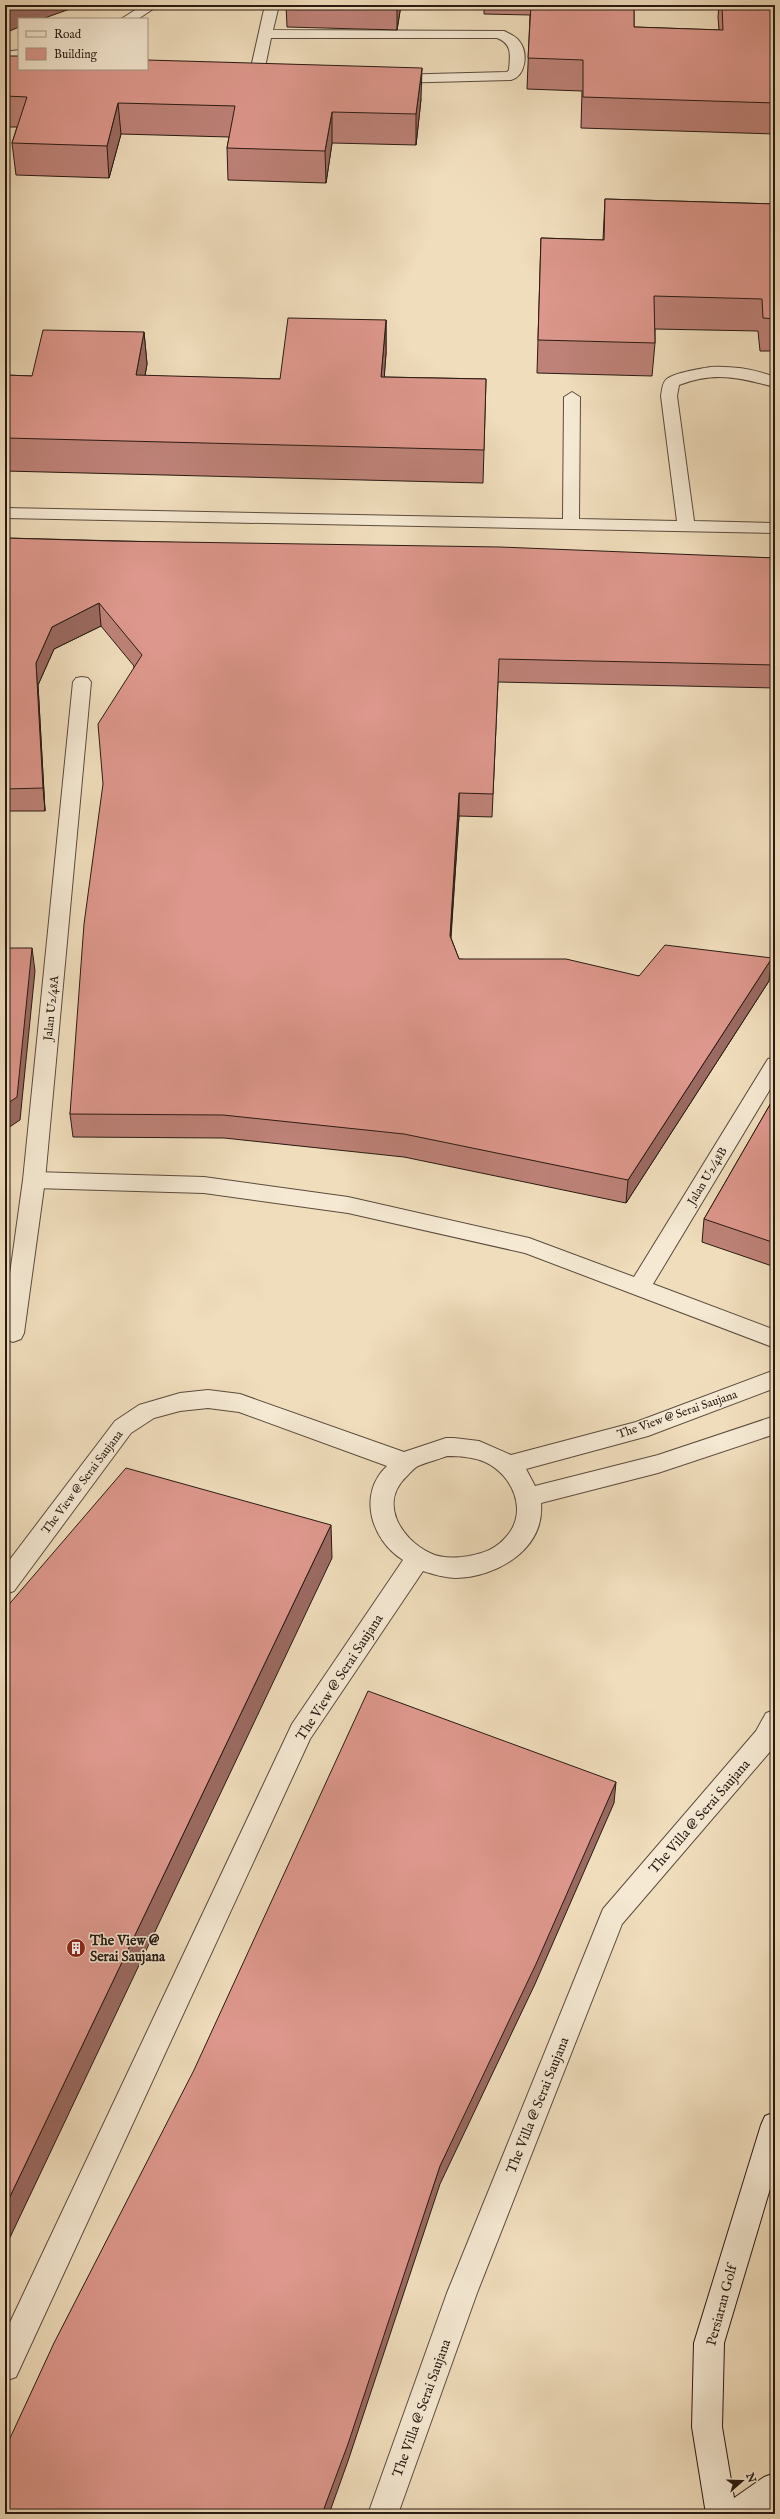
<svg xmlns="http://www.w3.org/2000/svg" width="780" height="2519" viewBox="0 0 780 2519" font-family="'IM FELL English',serif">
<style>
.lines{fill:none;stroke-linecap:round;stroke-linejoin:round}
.lane-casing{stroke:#5b4b3d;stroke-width:2}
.street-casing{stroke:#5b4b3d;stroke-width:2}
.secondary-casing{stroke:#291a13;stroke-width:2}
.lane{fill:#f5e9d3;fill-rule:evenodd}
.street{fill:#f5e9d3;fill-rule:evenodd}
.secondary{fill:#f5e9d3;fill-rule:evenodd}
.wall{fill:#be8278;stroke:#291a13}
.shaded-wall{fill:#9b6a62;stroke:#291a13}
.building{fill:#dd978c;stroke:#291a13}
.labels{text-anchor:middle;stroke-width:3;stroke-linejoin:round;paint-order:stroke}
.street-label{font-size:12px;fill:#291a13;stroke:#f5e9d3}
.near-street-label{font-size:14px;fill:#291a13;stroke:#f5e9d3}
.near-poi-label{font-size:14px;font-weight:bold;fill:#291a13;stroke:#f5e9d3;text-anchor:start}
</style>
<rect width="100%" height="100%" fill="#f0ddbc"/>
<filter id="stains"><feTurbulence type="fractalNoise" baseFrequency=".005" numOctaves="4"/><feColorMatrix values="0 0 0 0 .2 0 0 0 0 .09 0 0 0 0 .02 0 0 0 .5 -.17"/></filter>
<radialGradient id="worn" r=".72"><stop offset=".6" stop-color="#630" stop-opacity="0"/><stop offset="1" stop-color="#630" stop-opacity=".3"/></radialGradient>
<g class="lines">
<defs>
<g id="lane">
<polygon points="143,5 159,5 138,19 121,19"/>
<path d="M265 5H279L273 30 504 31C510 34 516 36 520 42 528 53 526 76 511 80L392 83 385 79 392 75 507 72 509 70C510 56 513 44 497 38H271L264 72 279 77 281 80 274 84 255 80 250 72Z"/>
<polygon points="19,50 19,58 5,60 5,52"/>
<path d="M710 367C733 366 754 369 775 377V387C739 378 716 371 679 385L677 396 694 521 775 523V533L5 518V508L563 519 564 397 572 392 580 397 579 519 677 521 661 396C662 391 662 385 665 381 670 373 701 369 710 367Z"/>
<polygon points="82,677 88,678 91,682 45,1180 24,1333 21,1339 13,1342 5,1339 5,1310 23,1180 73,682 76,678"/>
</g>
<g id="street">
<polygon points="775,1057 775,1081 653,1284 775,1330 775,1348 525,1253 348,1213 204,1193 34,1188 26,1185 23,1180 26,1175 34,1172 204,1177 348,1197 529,1238 634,1277 768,1059"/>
<path d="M775 1370V1388L648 1436 526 1469 535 1486 658 1455 775 1416V1434L658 1473 541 1503C545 1550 496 1577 456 1578 446 1578 432 1574 423 1571L310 1739 16 2377 5 2381V2333L292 1724 403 1560C371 1540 357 1494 387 1466L239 1412 208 1408 180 1411 154 1418 131 1433 14 1591 5 1594V1566L115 1421 139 1405 180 1393 208 1390 240 1394 404 1452 446 1438H454L479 1441 511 1455 636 1422ZM447 1456C459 1456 474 1457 485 1462 513 1475 529 1512 506 1537 496 1549 484 1553 469 1556 457 1558 442 1559 430 1553 401 1539 378 1503 407 1476 410 1473 414 1468 418 1466 427 1462 437 1460 447 1456Z"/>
<polygon points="775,1710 774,1747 622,1924 477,2293 398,2514 368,2514 447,2293 603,1909 756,1731 766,1713"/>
</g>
<polygon id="secondary" points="775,2112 775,2172 724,2343 722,2427 734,2498 764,2477 775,2473 775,2506 764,2514 706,2514 692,2427 694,2343 761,2125 765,2116"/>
</defs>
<!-- lane casing -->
<use href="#lane" class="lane-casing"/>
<!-- street casing -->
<use href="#street" class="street-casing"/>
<!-- secondary casing -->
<use href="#secondary" class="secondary-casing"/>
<!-- lane -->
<use href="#lane" class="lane"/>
<!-- street -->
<use href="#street" class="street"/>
<!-- secondary -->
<use href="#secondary" class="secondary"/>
</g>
<!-- wall -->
<g class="wall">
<polygon points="286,5 401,5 397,30 287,27"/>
<polygon points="484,5 634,5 634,27 719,30 718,17 719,5 775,5 775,134 581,128 582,91 527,89 530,15 484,14"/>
<polygon points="5,56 421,99 416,145 332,143 326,183 228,180 227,148 229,137 121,134 109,178 16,175 12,143 17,127 5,127"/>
<polygon points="605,199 775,204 775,351 760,351 758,331 655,329 655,343 652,376 537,373 541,238 603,240"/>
<polygon points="386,320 386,353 384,377 486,379 483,483 5,471 5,375 32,376 144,332 147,364 145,376 280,379"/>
<polygon points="5,538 775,558 775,688 498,682 492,817 459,816 451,938 459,959 639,976 769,981 626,1203 404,1157 224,1138 73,1137 70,1114 134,666 101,626 54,649 38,685 45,811 5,811"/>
<polygon points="775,1096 775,1267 702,1242 704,1219"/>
</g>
<!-- shaded-wall -->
<g class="shaded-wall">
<polygon points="5,5 81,5 42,19 19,19 19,27 5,33"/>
<polygon points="397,5 401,5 397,30"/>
<polygon points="422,68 421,99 416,145 416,114"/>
<polygon points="118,103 121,134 109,178 107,146"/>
<polygon points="332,112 332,143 326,183 325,151"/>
<polygon points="386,320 386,353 382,410 381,377"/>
<polygon points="144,332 147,364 139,408 136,375"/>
<polygon points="99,603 101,626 54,649 38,685 45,811 43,788 36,663 52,627"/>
<polygon points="459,793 459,816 449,959 450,936"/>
<polygon points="32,948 35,971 20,1120 5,1130 5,1105"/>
<polygon points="772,958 769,981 626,1203 628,1180"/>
<polygon points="331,1525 332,1558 5,2248 5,2207"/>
<polygon points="616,1782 614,1803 535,1984 440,2184 348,2461 329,2514 322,2514 440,2166"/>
</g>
<!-- building -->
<g class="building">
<polygon points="531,5 634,5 634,27 723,30 722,5 775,5 775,103 583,97 583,60 528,58"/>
<polygon points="5,56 19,56 19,69 147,69 147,60 422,68 416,114 332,112 325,151 227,148 235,106 118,103 107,146 12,143 27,97 5,96"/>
<polygon points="605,199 775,204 775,319 763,318 762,299 654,296 655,343 538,340 541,238 604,240"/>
<polygon points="288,318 386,320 381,377 486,379 484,450 5,438 5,375 32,376 43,330 144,332 136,375 280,379"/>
<polygon points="5,538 111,541 500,547 775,558 775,665 499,659 493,794 459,793 450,936 459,959 566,959 639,976 665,945 772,958 628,1180 404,1134 223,1115 70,1114 84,924 103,784 98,724 142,655 99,603 52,627 36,663 43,788 5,789"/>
<polygon points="5,948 32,948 17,1097 5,1105"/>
<polygon points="775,1096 775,1243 704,1219"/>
<polygon points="126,1468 331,1525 5,2207 5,1609"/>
<polygon points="368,1691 616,1782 536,1964 440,2166 348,2444 322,2514 5,2514 5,2449 54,2343 194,2070"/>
</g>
<!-- icons -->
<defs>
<symbol id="building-disc" viewBox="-11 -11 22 22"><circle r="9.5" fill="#8f2418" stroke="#f5e9d3"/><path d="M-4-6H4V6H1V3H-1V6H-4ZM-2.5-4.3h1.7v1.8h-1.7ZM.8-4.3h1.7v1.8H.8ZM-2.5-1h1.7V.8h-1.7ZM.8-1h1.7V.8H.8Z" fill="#fff"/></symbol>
</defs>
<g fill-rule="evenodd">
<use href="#building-disc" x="65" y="1937" width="22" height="22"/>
</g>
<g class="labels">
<!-- street labels -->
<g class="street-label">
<text transform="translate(51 1008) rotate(-84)" y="4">Jalan U2/48A</text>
<text transform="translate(707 1176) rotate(-59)" y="4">Jalan U2/48B</text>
<text transform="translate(677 1414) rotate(-19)" y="4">The View @ Serai Saujana</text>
<text transform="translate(82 1482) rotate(-53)" y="4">The View @ Serai Saujana</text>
</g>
<!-- near-street labels -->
<g class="near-street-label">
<text transform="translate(339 1677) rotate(-57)" y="5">The View @ Serai Saujana</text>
<text transform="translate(699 1816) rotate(-49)" y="5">The Villa @ Serai Saujana</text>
<text transform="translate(537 2105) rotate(-68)" y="5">The Villa @ Serai Saujana</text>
<text transform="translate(721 2305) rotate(-75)" y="5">Persiaran Golf</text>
<text transform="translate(421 2408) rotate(-70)" y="5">The Villa @ Serai Saujana</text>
</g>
<!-- near-poi labels -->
<g class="near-poi-label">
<text x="90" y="1945">The View @<tspan x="90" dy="16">Serai Saujana</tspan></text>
</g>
</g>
<!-- margin -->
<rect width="780" height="2519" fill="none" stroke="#f0ddbc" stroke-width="20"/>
<rect x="6" y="6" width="768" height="2507" fill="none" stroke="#291a13" stroke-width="2"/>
<rect x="10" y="10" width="760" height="2499" fill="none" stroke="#291a13"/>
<!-- legend -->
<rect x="18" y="18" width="130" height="52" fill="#f5e9d3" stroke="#a39686"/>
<rect x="26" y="31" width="20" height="6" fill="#f5e9d3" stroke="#a39686"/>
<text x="54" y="38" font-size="12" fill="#291a13">Road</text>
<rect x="26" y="48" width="20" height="12" fill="#dd978c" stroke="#a39686"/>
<text x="54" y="58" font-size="12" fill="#291a13">Building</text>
<!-- north arrow -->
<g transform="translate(742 2481) rotate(70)" stroke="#f5e9d3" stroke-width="3" paint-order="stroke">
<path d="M0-3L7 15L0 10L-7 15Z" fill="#291a13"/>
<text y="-6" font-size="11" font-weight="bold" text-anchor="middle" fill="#291a13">N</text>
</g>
<rect width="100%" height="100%" filter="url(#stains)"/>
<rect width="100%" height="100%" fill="url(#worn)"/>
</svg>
